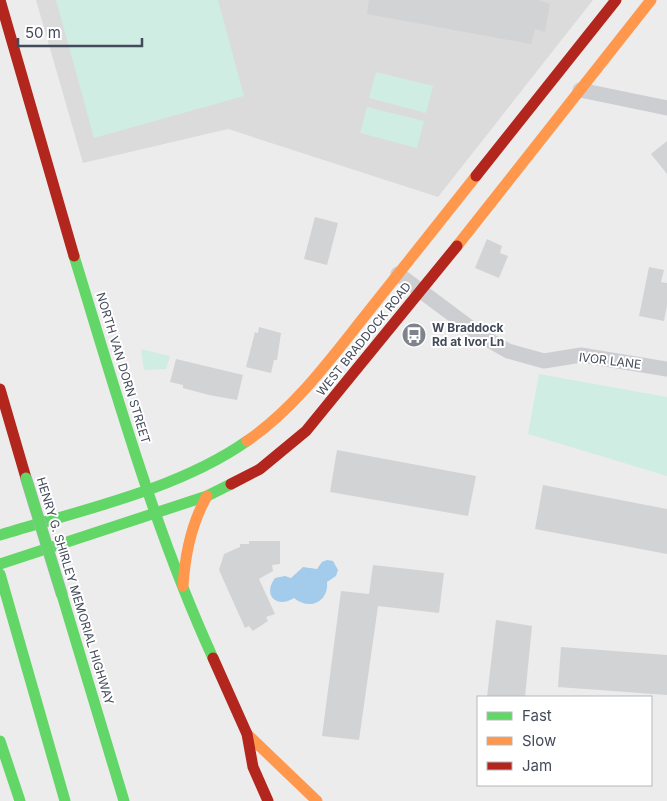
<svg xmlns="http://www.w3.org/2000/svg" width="667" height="801" viewBox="0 0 667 801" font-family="Inter,sans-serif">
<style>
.education{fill:#dbdbdc}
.green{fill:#cfede2}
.water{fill:#a3ccec}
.building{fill:#d2d3d5}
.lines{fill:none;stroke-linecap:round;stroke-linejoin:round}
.street{stroke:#cdced2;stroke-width:15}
.fast{stroke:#63d668;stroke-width:11}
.slow{stroke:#ff974d;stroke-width:11}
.jam{stroke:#b3261e;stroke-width:11}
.fast-bridge-casing{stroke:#b1b3bc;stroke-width:12;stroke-linecap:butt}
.fast-bridge{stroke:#63d668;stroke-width:11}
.labels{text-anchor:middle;stroke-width:4;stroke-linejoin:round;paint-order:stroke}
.poi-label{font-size:12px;font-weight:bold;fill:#434a59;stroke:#fff;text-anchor:start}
.street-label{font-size:12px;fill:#434a59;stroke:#fff}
</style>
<rect width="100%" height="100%" fill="#edecec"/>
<!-- education -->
<polygon class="education" points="36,0 593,0 438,197 228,129 83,163"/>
<!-- green -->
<g class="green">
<polygon points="56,0 218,0 244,96 94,138"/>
<polygon points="376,72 433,86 426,113 369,98"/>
<polygon points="367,107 424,121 417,148 360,133"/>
<polygon points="141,349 170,356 166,369 144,370"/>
<polygon points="539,374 667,397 667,476 528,434"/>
</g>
<!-- water -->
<path class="water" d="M327 560 333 561 338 570 336 576 327 582C329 602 309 611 294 598 277 609 262 595 275 578L285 576 291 578 303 567 317 569 322 562Z"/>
<!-- building -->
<g class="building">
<polygon points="369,0 539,0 550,4 545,32 535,29 531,44 367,14"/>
<polygon points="667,141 667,174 651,154"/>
<polygon points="315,217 338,223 327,265 304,259"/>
<polygon points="487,239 502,246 500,253 508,256 499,278 475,268"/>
<polygon points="649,267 664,270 661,282 667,283 667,305 664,321 639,316"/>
<polygon points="259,327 281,333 277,360 274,360 271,373 246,367 255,332 258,333"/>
<polygon points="176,359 243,375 237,400 209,395 183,388 183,385 170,382"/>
<polygon points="337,450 476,476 468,516 330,492"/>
<polygon points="543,485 667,509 667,554 535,529"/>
<polygon points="249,541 280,541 280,564 272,565 273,571 259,579 275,614 266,617 268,621 253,631 249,626 245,628 219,570 224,554 240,547 240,544 249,544"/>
<polygon points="373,565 444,573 439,613 378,606 359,740 322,736 341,591 369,594"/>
<polygon points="496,620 532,626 525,697 487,697"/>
<polygon points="561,647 667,655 667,695 558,687"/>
</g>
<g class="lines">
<!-- street -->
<g class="street">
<polyline points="580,90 667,108"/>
<polyline points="398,274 480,335 508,351 544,361 581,355 667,369"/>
</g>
<!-- fast -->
<g class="fast">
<path d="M74 256C116 392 154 529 213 658"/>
<path d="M0 535C81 510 177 490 247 441"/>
<polyline points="0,564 207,496 231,484"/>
<polyline points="0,574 65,801"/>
<polyline points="62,595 124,801"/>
<polyline points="0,741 20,801"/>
</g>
<!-- slow -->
<g class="slow">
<polyline points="457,246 651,0"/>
<path d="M247 441C294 409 329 361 364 317 401 270 439 223 476 176"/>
<path d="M183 586C185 554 191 524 207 496"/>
<polyline points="247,734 317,801"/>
</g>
<!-- jam -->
<g class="jam">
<polyline points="0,0 74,256"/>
<polyline points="476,176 616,0"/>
<polyline points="0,389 26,478"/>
<polyline points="231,484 260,469 306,431 457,246"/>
<polyline points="213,658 247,734 253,767 268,801"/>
</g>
<defs>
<polyline id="fast-bridge" points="26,478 62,595"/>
</defs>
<!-- fast-bridge casing -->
<use href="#fast-bridge" class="fast-bridge-casing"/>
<!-- fast-bridge -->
<use href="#fast-bridge" class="fast-bridge"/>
</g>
<!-- icons -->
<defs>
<symbol id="bus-disc" viewBox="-11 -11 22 22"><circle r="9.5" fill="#7e838c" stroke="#fff"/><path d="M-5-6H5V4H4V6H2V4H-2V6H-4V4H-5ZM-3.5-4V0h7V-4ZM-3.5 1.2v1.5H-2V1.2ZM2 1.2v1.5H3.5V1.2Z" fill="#fff"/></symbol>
</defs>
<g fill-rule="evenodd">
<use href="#bus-disc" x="400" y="321" width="28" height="28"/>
</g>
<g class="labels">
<!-- poi labels -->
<g class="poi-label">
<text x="432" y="332">W Braddock<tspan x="432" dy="14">Rd at Ivor Ln</tspan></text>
</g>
<!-- street labels -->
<g class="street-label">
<text transform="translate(364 339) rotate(-51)" y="4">WEST BRADDOCK ROAD</text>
<text transform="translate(610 361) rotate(7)" y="4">IVOR LANE</text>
<text transform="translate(123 368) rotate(73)" y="4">NORTH VAN DORN STREET</text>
<text transform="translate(75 591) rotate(73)" y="4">HENRY G. SHIRLEY MEMORIAL HIGHWAY</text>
</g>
</g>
<!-- legend -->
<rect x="477" y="696" width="175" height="90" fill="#ffffff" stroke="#b4b7bd"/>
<rect x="487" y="712" width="25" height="8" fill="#63d668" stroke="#b4b7bd"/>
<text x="522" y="721" font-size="15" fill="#434a59">Fast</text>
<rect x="487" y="737" width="25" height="8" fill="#ff974d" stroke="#b4b7bd"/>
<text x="522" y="746" font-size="15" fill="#434a59">Slow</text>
<rect x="487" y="762" width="25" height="8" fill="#b3261e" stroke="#b4b7bd"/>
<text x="522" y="771" font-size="15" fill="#434a59">Jam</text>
<!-- scale -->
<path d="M18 38v8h124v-8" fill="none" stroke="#434a59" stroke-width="2.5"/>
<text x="25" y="38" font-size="15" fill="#434a59" stroke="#ffffff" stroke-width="4" paint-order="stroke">50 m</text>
</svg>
